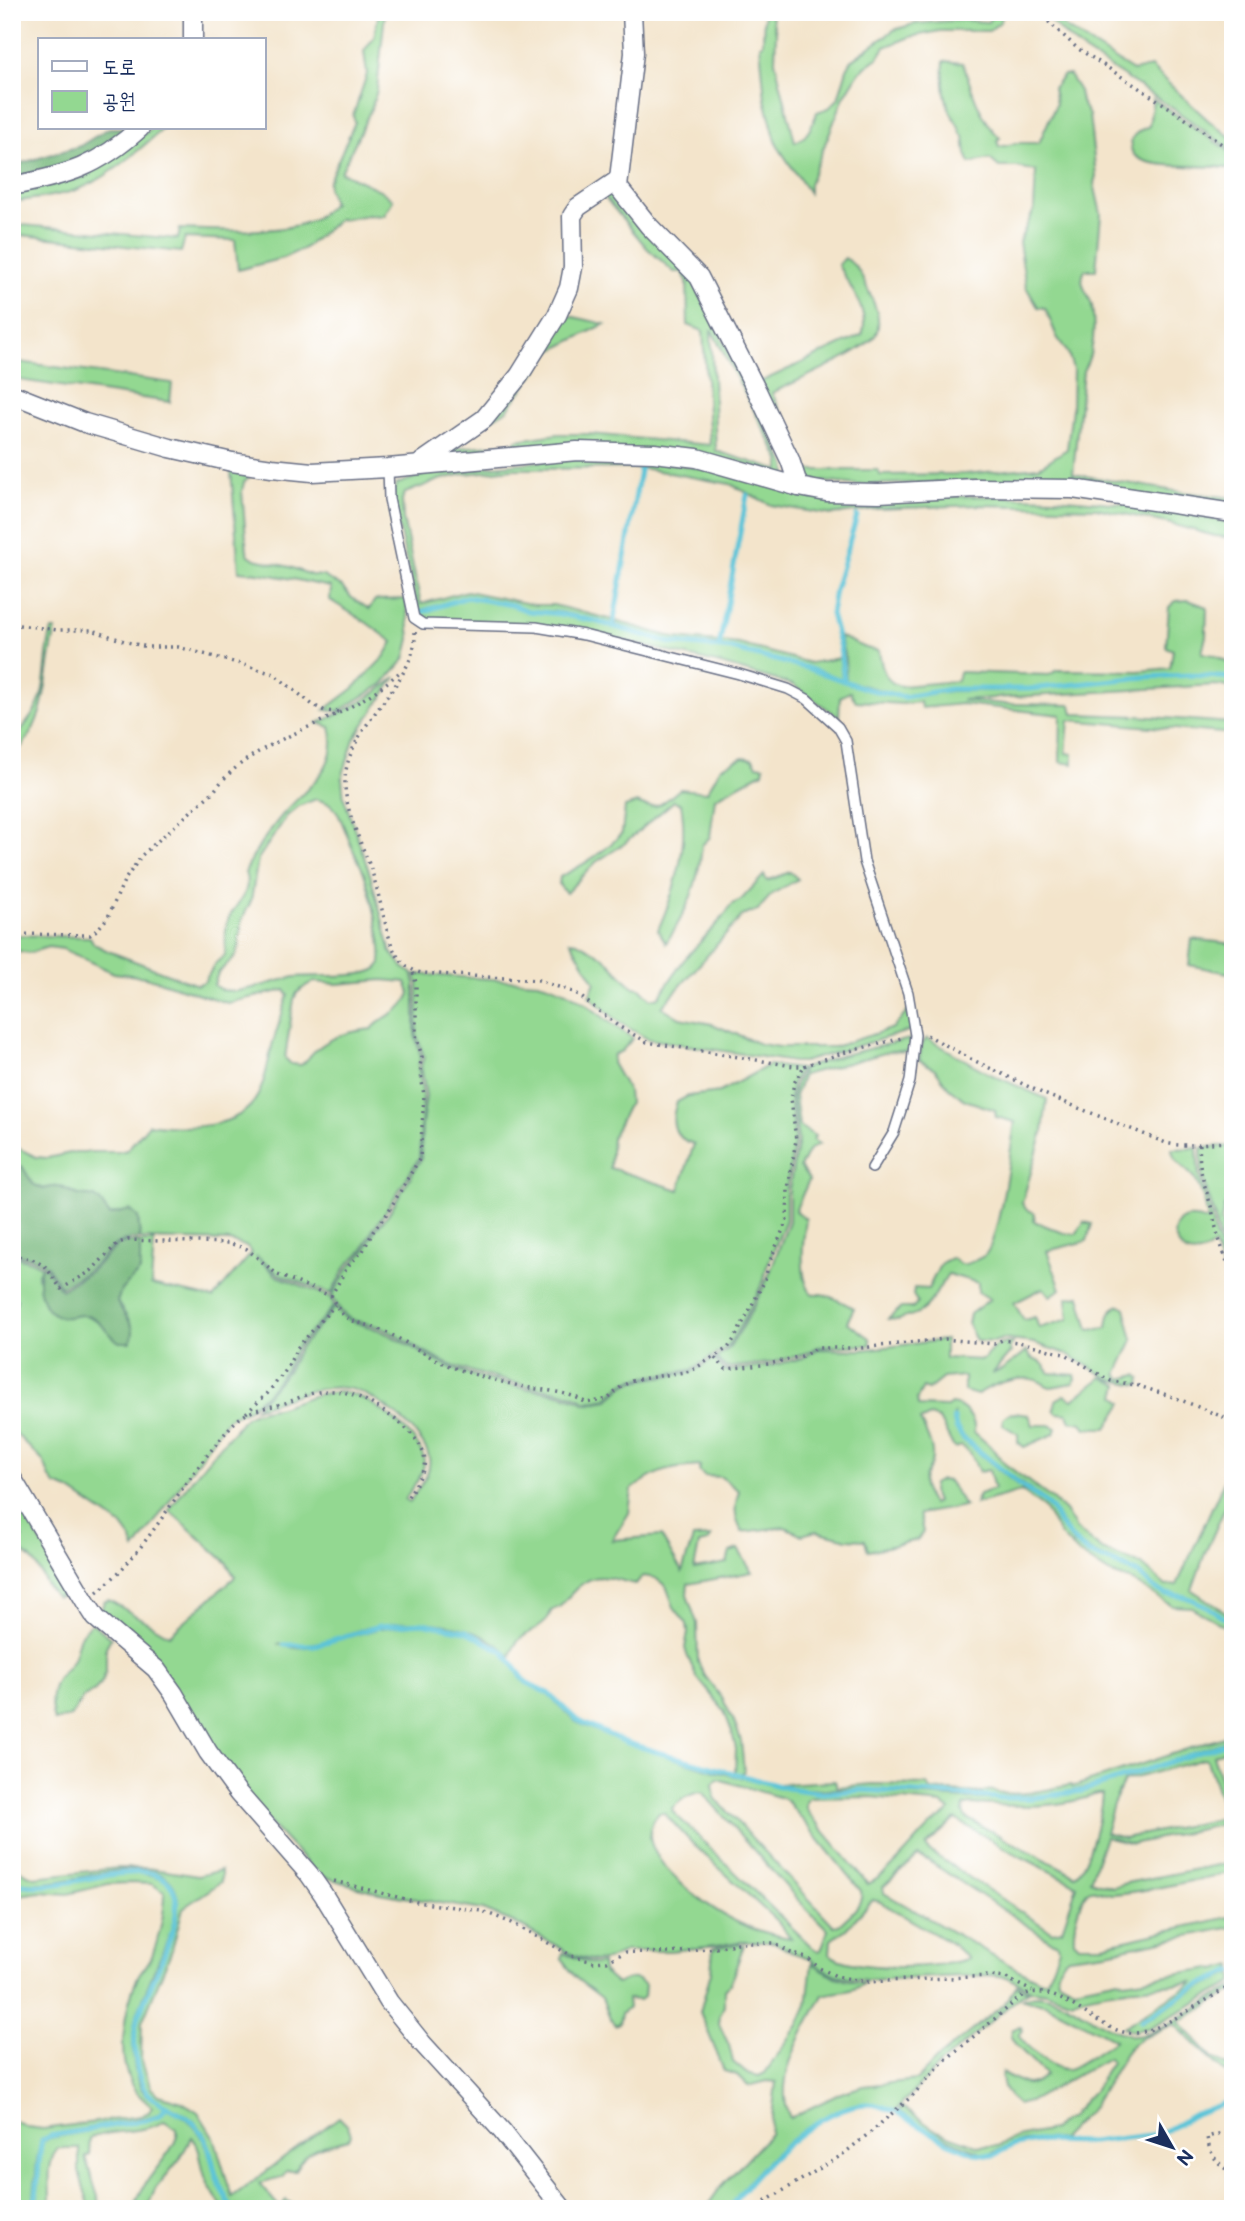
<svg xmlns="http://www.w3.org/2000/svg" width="1245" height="2221" viewBox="0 0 1245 2221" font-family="'Balsamiq Sans','Poor Story',sans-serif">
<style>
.green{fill:#93d891;stroke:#578478;stroke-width:2;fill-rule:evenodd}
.forest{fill:#76b87b;stroke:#48746c;stroke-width:2}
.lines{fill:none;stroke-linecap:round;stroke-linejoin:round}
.stream{stroke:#5cc4d8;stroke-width:5}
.lane-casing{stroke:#676e84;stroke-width:12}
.street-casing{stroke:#676e84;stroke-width:21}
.path{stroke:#676e84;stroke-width:3.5;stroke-dasharray:2 5;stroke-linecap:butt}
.lane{stroke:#fff;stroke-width:9}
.street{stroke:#fff;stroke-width:18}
</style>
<rect width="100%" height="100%" fill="#fff"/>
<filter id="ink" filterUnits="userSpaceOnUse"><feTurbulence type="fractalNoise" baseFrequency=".0143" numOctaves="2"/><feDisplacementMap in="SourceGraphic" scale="14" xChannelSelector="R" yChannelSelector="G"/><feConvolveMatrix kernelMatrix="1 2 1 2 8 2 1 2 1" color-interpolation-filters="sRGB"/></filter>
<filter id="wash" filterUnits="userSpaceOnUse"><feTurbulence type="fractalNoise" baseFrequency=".00686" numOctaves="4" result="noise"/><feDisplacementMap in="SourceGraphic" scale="28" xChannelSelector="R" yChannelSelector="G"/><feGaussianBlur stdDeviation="1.57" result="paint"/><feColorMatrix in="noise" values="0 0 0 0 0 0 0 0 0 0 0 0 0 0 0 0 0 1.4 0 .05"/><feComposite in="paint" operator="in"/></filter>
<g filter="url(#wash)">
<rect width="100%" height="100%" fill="#f3e4cb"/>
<!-- green -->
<g class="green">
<path d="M379 12H385L377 90 372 107 341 172 380 190 393 200 384 216 369 215 338 220 303 249 283 258 238 270 235 240 185 238 181 252 12 234V224L178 239 180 229C213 230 283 235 312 220 319 216 327 209 333 203L328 189V183L355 122 353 116 367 74 364 51 374 37Z"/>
<path d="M764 12H770L776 32 775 61 795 142C808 138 813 124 817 112L829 108 838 99 847 69 852 60 894 30 914 24 934 22 962 20 988 22 994 12H1004L1000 22 989 31H940L910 37 885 47 878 58 860 71 844 97 809 184V193L777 145 765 99 760 45 763 44Z"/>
<polygon points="1040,12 1051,12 1064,27 1133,71 1151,67 1208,120 1233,139 1233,151 1171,107 1078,47"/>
<path d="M944 61 963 63C972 90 979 117 1000 138L997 140 999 147 1018 143H1039L1056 104 1053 88 1064 75H1069L1079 91 1081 102 1089 115 1096 176 1094 183 1101 214 1096 270H1085C1077 286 1089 292 1092 306 1095 327 1095 352 1083 371L1073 474 1181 492 1233 498V505L976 481 857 485 799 479 758 383 862 335C871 313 848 284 838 265L845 258C858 266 863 278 869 292 875 305 882 321 876 334 868 351 791 383 772 393L801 456 803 470H878L880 475 965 474 1039 467 1067 449 1072 408 1073 369 1068 353 1057 337 1045 308 1038 307 1026 287 1019 242 1034 210 1036 171 1017 167H999L990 159 970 163 966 154 964 136 961 134C960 124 952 118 949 108 943 93 943 77 944 61Z"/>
<path d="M1153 99 1233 154V170C1216 160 1118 178 1132 139 1135 132 1143 129 1149 126Z"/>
<path d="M152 128H164C137 151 108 180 73 191 53 197 32 199 12 202V194L81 178 119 154Z"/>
<path d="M610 190 692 278 786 465 787 477 736 462 437 456 446 449 515 443 517 440 558 434H589L710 445 703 331 688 325 687 281 682 272H674L647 248 602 194ZM711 329 780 460V471L716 451Z"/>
<polygon points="561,314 605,324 551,351 507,410 484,424"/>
<polygon points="12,361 172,383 170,402 12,379"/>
<polygon points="607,458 676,464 712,471 818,499 846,501 875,498 983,496 1055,498 1145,506 1233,523 1233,538 1215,536 1167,523 1096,508 980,505 876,509 832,515 771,505 730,484 642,468 513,469 464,474 439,480 405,493 402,499 403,519 421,604 467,591 535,605 553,605 613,620 612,624 561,612 529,610 512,604 467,596 418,611 393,502 393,492 397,484 431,472 546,461"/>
<path d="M231 471 251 475 244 482 242 491 247 551 249 555 255 559 290 567 311 575 323 576 342 587 352 598 369 609 375 600 406 599 410 639 405 659 383 684 339 711 325 710 354 688 385 656 393 642 367 623 330 600 331 587C300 581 271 573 239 571Z"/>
<polygon points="467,598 511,606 528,612 560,615 594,622 671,644 731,650 807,669 867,690 904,698 950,691 1029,690 1144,678 1192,676 1233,679 1233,688 1216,685 961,700 1005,704 1071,705 1073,714 1138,716 1230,723 1233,724 1233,734 1069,720 1066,753 1073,754 1073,764 1060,762 1061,715 962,704 921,708 920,702 902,704 856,701 850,692 840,697 839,717 793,685 720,664 583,631 432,621 419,614"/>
<path d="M1188 600 1207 607 1206 636 1202 653 1214 655 1233 665V677L1193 674 1144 676 1029 688H950L903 696 846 681 845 657 839 636 866 648 879 651C882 667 883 682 901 686L957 681 959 672 1049 675 1058 670 1138 671 1170 668 1173 650 1166 647 1169 607 1176 601Z"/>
<polygon points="616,621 675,638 718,642 718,645 671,642 616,625"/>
<path d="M52 630H56C43 677 51 720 12 757 12 732 32 723 40 700 48 678 44 652 52 630Z"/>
<polygon points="721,642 739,644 810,663 840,658 842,679 808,667 721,646"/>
<path d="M396 677 354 739 342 778 344 798 370 874 391 952 405 969 412 973 415 983V1035L421 1057 418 1066 423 1096 419 1158 386 1211 373 1229 363 1250 347 1265 331 1294 279 1274 256 1256 277 1276 330 1297 334 1306 297 1347 286 1369 267 1393 247 1410 228 1418 135 1550 132 1540 121 1525 69 1490 55 1485 50 1478 44 1462 12 1430V1312L17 1300 12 1294V1256L31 1261 41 1266 37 1277 71 1316C84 1313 92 1316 101 1325L129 1320 117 1302 121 1290 140 1271V1242H154L151 1285 213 1298 252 1253 248 1247 229 1241 140 1239 138 1217 120 1212 110 1215 95 1197 78 1195 60 1186 43 1189 16 1177 17 1187 12 1206V1145L36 1157 47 1158 75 1152H118L127 1150 149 1124C183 1129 240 1131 258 1095 267 1078 268 1060 273 1042 278 1027 283 1011 288 995L285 990 227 1003 146 977 114 973 63 949 48 947 29 953 12 950V935L90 937 94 944 108 951 197 985 204 982 216 963 225 955C226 943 224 931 228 920 235 903 253 893 245 873 254 851 269 831 284 813 307 787 341 767 330 727L318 723C346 711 373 697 396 677ZM316 799 330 804 336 810C344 824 348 840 355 854 358 861 362 867 364 873 369 888 388 956 379 967 368 979 313 975 295 977 275 980 229 1001 214 985L218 973 234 958 238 951 242 920 251 901 258 859 287 816 299 806ZM383 980 406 982 410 993C404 1013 384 1014 372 1029 351 1031 335 1035 318 1048 311 1053 308 1060 301 1065L291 1064 285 1058 294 999 297 993 307 985 314 982 337 984Z"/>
<path d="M743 757 753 759 757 765 764 766 763 772 715 798 710 837 702 845C699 883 687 912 666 943L658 930C675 891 689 847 681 804L674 801 624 844 596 862 566 893 559 885 560 877C583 865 605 852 622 833L625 807 637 803C657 813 665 801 680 789L707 792 721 767Z"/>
<polygon points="790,872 798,879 772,894 758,910 742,916 662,1007 680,1018 712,1024 760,1044 780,1047 834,1047 893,1028 910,1009 912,1030 803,1062 793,1062 648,1039 620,1023 589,996 595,982 570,941 577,942 604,957 633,987 640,988 651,999 659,997 683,961 724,916 732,904 741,900 764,875 767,881"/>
<polygon points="1192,939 1233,944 1233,974 1189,965"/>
<path d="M415 974 538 982C583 993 596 1016 633 1038L622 1051 613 1055 612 1063 628 1091 629 1103 612 1138 610 1168 679 1190 694 1144C672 1138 670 1121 677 1102L688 1096 720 1092 769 1065 801 1069 792 1083 790 1097 795 1140 786 1189V1220L767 1266 764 1280 742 1324 727 1347 691 1370 634 1379 621 1385 607 1398 587 1402C568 1390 545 1390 524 1385 502 1380 478 1374 456 1367 430 1359 408 1340 384 1329 356 1317 348 1328 332 1296L349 1267 365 1251 375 1230 389 1213 421 1159 422 1125 426 1096 421 1066 424 1057 417 1035 418 983Z"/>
<path d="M927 1038 988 1073 1047 1099 1043 1131 1022 1203 1026 1209 1035 1213 1034 1221 1066 1234H1076L1084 1222 1092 1224 1087 1241 1047 1251 1061 1289 1050 1296 1043 1288 1014 1303 1024 1320 1035 1317 1039 1328 1069 1319 1067 1298 1080 1296 1089 1330 1107 1328C1108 1317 1109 1308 1121 1305L1125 1308 1133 1340 1117 1374 1121 1379 1137 1375 1141 1378 1140 1385 1112 1380 1067 1354 1034 1343 1002 1339 994 1342 976 1341 968 1324 970 1314 990 1299 978 1292V1283L948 1274C939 1286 934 1302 920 1312 913 1316 906 1316 898 1320L888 1319 901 1308H912L918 1303 913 1295 914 1288 928 1289 939 1267 943 1262 951 1258C955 1259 957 1262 960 1264 965 1266 981 1258 985 1255 999 1241 1011 1145 1015 1122L996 1117 995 1110 965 1100 949 1088 935 1069 919 1060 922 1044Z"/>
<path d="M910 1039 911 1052 892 1051 803 1075 795 1096 799 1126 815 1136 813 1140 819 1144 809 1150 800 1167 809 1180 795 1211 806 1219C803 1240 798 1278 812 1294 828 1292 840 1302 854 1308L847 1322 870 1338 871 1345 817 1347 802 1355 769 1363 726 1368 716 1358 728 1349 744 1325 767 1280 789 1221V1189L798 1140 792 1098 795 1084 804 1068 843 1055Z"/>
<polygon points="1219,1146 1233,1147 1233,1191 1224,1207 1221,1221 1233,1262 1233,1273 1216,1228 1214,1213 1202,1176 1201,1148"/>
<path d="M1197 1148 1199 1176 1211 1213 1213 1229 1233 1280V1298L1214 1245C1197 1259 1181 1257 1174 1234 1177 1214 1192 1216 1208 1221 1206 1207 1203 1193 1196 1181 1189 1169 1173 1164 1172 1149Z"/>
<path d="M335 1307C346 1325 364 1323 381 1331 405 1341 427 1359 452 1368 473 1377 498 1382 519 1387 541 1392 566 1392 586 1404L608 1400 622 1387 635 1381 692 1372 714 1359 725 1371 770 1366 803 1358 818 1349 861 1350 945 1340V1358L983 1360C993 1347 997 1342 1013 1343L1009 1348 1011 1352 992 1374 1003 1369 1027 1351 1031 1358 1042 1363 1050 1373 1075 1375 1076 1379 1073 1383C1066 1384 1058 1386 1051 1387 1046 1387 1041 1381 1036 1380 1019 1375 991 1384 977 1395L964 1391V1376L943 1378 928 1390 923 1388 917 1399 918 1406 947 1407 951 1404C964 1405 976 1419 974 1432L991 1447 1005 1464 1052 1499 1065 1511 1076 1529 1102 1550 1142 1565 1166 1586 1177 1585 1233 1461V1490L1205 1553 1192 1590 1233 1617V1622L1207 1605 1186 1596 1165 1593 1156 1588 1139 1572 1089 1551 1076 1542 1059 1521 1052 1508 1042 1498 983 1455 964 1437 957 1428 954 1415C951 1424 957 1432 962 1439L1023 1490 1041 1500 1050 1509 1057 1522 1074 1544 1088 1554 1137 1574 1155 1590 1164 1595 1185 1598 1206 1607 1233 1625V1631L1191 1607 1172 1606 1132 1581 1109 1573 1078 1553 1061 1536 1044 1508 1021 1491 975 1504 979 1494 994 1489 989 1470 979 1472 971 1454 962 1446 954 1448 939 1419 930 1416 920 1421C925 1430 931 1441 932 1452 934 1477 910 1473 932 1504L936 1502 932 1492 933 1484 940 1480 948 1481 965 1506 919 1514 923 1532 917 1540 868 1551 865 1540 847 1539 816 1531 802 1535 785 1527 742 1532C734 1517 734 1506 739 1491L721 1477 704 1476 699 1471 700 1466C667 1468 659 1470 632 1489L629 1513 612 1540 661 1536 682 1572 693 1538 711 1537 708 1542 699 1544 694 1569 727 1563 730 1552 738 1549 752 1572 688 1584 687 1595 697 1623 698 1662 705 1676 722 1698 734 1721 741 1741 744 1771 741 1774 735 1773 736 1749 732 1732 724 1711 696 1676 687 1655 685 1648 688 1632 687 1624 674 1607 666 1586 655 1578 644 1576 635 1584C603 1576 592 1570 569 1596 563 1603 561 1608 552 1610 550 1613 549 1617 547 1620 536 1634 514 1633 511 1657 478 1620 413 1617 367 1628 350 1632 333 1640 315 1643 302 1646 289 1644 277 1644L295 1648 315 1646 381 1628 422 1624 466 1632 503 1653 525 1683 547 1694 576 1722 625 1743 656 1753 718 1772 805 1792 823 1794 863 1791 965 1799H1032L1083 1792 1233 1742V1747L1213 1755 1231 1814H1233V1822L1132 1844 1105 1837 1090 1880 1112 1887 1126 1883 1233 1862V1872C1193 1880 1153 1891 1113 1894 1105 1894 1093 1886 1087 1892 1078 1903 1073 1927 1074 1940L1079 1945H1103L1233 1916V1927L1107 1952 1068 1957 1062 1962 1057 1974 1058 1980 1075 1988 1118 1979 1125 1982 1211 1968 1216 1970 1233 1965V1970L1189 1989 1141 2020 1142 2022 1190 1992 1233 1973V1983L1149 2028 1133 2031 1123 2027 1194 1982C1168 1985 1092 1990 1072 2001L1046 1992 1032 1990 1007 1977 990 1975 866 1980 836 1975 819 1967 809 1958 791 1952 774 1942H738L716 1946 670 1951H626L607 1960 594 1961 575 1956 513 1922 483 1910 379 1893 318 1875 251 1803 101 1611 104 1601 109 1600 169 1635 235 1577 226 1562 169 1510C188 1483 208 1459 230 1435 236 1429 242 1419 248 1415 256 1410 270 1409 279 1407 302 1400 322 1389 347 1393 370 1397 424 1437 424 1462 424 1476 412 1487 405 1499L410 1502C417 1488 432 1475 429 1458 425 1432 370 1390 345 1388 313 1385 285 1400 255 1408L288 1370 299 1349ZM1204 1759 1207 1761 1226 1816 1210 1821 1124 1838 1105 1833 1113 1804 1124 1781ZM718 1779 782 1798 788 1802 861 1891C864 1905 848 1916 839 1925L834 1926 715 1798 713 1784ZM702 1792 799 1901 828 1930 821 1950 818 1951 812 1947 673 1812 672 1808C681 1800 690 1793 702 1792ZM1097 1794H1102C1101 1811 1089 1867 1075 1875L966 1818 963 1812 964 1806 970 1804C1013 1806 1057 1810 1097 1794ZM871 1797 942 1804 950 1810C944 1818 936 1820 929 1827 911 1845 891 1873 868 1884L811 1816 806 1809V1802L810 1798ZM659 1813H664L692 1843 779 1923 791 1938C775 1936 748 1928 733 1920 706 1906 623 1850 659 1813ZM955 1819 1014 1853 1077 1885 1062 1930 1052 1932 928 1850 926 1846ZM918 1856 927 1860 1051 1941 1058 1944 1059 1949 1047 1980 1042 1981 1019 1970 884 1893 883 1887ZM873 1900 880 1902 955 1946 968 1958C947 1969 846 1972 830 1954L831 1940 846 1929Z"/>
<polygon points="1102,1377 1119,1385 1116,1396 1123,1403 1107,1428 1086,1428 1082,1423 1071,1421 1068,1414 1057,1413 1054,1409 1056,1400 1065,1395 1073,1400"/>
<polygon points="1014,1413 1029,1415 1033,1425 1050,1425 1056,1428 1054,1434 1024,1447 1018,1442 1018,1434 1003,1425 1003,1418 1008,1414"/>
<path d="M12 1491 66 1585 61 1596 56 1597C41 1583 41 1562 22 1552L12 1558V1545L23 1538 12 1516Z"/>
<path d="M92 1623 111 1638 106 1647V1671L102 1682 94 1691 83 1698 70 1717 54 1721C50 1708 50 1690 58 1678 64 1670 71 1666 74 1656 81 1637 75 1638 92 1623Z"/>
<path d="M1233 1734V1739C1170 1759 1099 1792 1034 1796 981 1800 927 1792 874 1789 841 1787 811 1794 779 1784L835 1781 837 1787 873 1784 928 1785 931 1790 982 1793C990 1788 994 1792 1003 1793 1025 1796 1049 1789 1071 1785L1072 1787Z"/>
<path d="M118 1868H147L198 1876 221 1870V1882L183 1908 172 1950 142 2022 141 2059 151 2088 158 2095 182 2102 198 2112 214 2138 232 2197 339 2117 348 2126 351 2134 349 2139C326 2145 305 2148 295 2171H286L282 2177 259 2183 280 2208 286 2200 295 2206 296 2209H234C225 2195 218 2181 214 2165 212 2154 211 2145 205 2135 182 2096 143 2115 137 2061 136 2051 135 2039 136 2029 141 1993 210 1896 160 1874 120 1857 58 1893 12 1881V1871L18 1869 34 1877Z"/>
<path d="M144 1874C203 1880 164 1947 151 1978 146 1991 140 2005 136 2018 131 2034 132 2078 143 2091 148 2098 158 2102 165 2106L159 2114 145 2118 49 2135 41 2139 37 2159 33 2209H12V2120L27 2127 43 2129 141 2116 149 2112 152 2107C144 2100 136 2094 131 2084 116 2056 125 2006 137 1979 141 1971 148 1965 152 1956 159 1938 163 1919 165 1899L164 1892 152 1884 129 1883 108 1884 68 1894 40 1892 12 1896V1884C43 1892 74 1880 105 1875 118 1873 131 1874 144 1874Z"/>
<path d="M738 1944 744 1945 730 1984 724 1990V2006L720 2015 719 2024 729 2045 733 2062 746 2073 759 2076 765 2073 798 2025 807 2005 812 1963 835 1977 865 1983C850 1994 840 1990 823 1995 805 2030 772 2077 790 2118L841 2093 863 2086 917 2080 939 2057 1003 2005 1017 1985 1028 1991 1023 1994 941 2063 895 2111C886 2107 878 2103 869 2103 820 2103 752 2170 728 2209H705L720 2188 770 2134 776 2082 766 2081 748 2086 737 2075 724 2071 700 2012 711 1972 713 1949Z"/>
<path d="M563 1953 593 1964 602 1963 603 1972 617 1984C627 1978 636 1976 645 1985L644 1997 640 2000 627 1999 628 2008 621 2014 619 2023 615 2025 610 2019 602 1998 577 1979 561 1958Z"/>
<path d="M1233 1987V1991L1179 2022 1212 2057 1233 2069V2074L1225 2072 1174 2024 1144 2037 1132 2045 1125 2053 1092 2108 1061 2139 1022 2141 991 2153H983L931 2132 899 2111 902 2107 937 2131 979 2146H997L1016 2137 1052 2130 1062 2121 1069 2118 1093 2092 1111 2062 1108 2058 1029 2102 1018 2105C1006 2095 1002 2087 1002 2072 1022 2083 1027 2091 1046 2075L1016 2045 1011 2037 1012 2030 1020 2026 1023 2030 1019 2036C1025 2046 1055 2072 1068 2069 1078 2066 1106 2046 1115 2040L1048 2005 1022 1999C1049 1983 1093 2023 1120 2032 1125 2033 1131 2036 1136 2036 1159 2034 1209 1999 1233 1987Z"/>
<path d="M167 2108C218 2130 205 2168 231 2209H223C217 2199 211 2190 206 2179 200 2166 202 2149 192 2137L179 2160 156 2188 146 2209H135C139 2178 181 2150 177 2129L164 2121C143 2135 113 2128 90 2138L89 2155 85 2157 102 2209H90L79 2171V2148H58C45 2162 51 2191 50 2209H36C40 2186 38 2163 43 2141L50 2138 146 2121 161 2116Z"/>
</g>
<!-- forest -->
<g class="forest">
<polygon points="109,128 133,128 100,153 12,182 12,166 80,146"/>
<path d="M22 1166 33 1184 43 1189C66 1183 61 1191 79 1195 85 1197 91 1195 96 1198 103 1202 104 1210 110 1215L130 1210 138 1217 140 1239C112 1238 109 1254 90 1269 81 1276 70 1281 61 1287L47 1266 32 1258 12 1254C12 1224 14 1196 17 1167Z"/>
<path d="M128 1242H140V1271L121 1290 117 1302C123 1317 140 1325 130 1342H119C109 1335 101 1321 90 1316 80 1312 72 1319 62 1317 40 1313 36 1283 41 1266L46 1268 61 1290 91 1271 119 1244Z"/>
</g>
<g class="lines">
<!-- stream -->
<g class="stream">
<polyline points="418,613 467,597 512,605 528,611 560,614 595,621 671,643 731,649 807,668 867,689 904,697 950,689 1029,689 1144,677 1192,675 1233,678"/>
<polyline points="613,626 641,465"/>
<polyline points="719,647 747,495"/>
<polyline points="844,681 840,648 831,614 835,590 857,516"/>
<polyline points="954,1418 956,1428 963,1438 1024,1488 1041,1499 1051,1508 1058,1522 1075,1542 1088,1553 1138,1573 1155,1589 1165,1594 1186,1597 1206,1606 1233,1623"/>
<polyline points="284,1645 315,1645 380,1626 422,1623 466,1631 504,1652 526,1682 548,1693 577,1720 625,1742 657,1752 787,1788 823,1793 863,1790 1001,1798 1032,1798 1082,1791 1233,1741"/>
<path d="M12 1882C50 1893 90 1874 128 1873 138 1872 149 1871 159 1876 208 1897 139 1994 135 2030 134 2040 135 2051 136 2061 142 2116 180 2097 203 2135 211 2148 212 2162 216 2175 220 2188 226 2198 232 2209"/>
<polyline points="1141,2021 1190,1990 1233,1971"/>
<polyline points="898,2113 949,2143 974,2153 994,2155 1011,2146 1036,2141 1091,2142 1150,2135 1164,2132 1195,2114 1233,2100"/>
<path d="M34 2209C39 2186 37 2163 42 2140L50 2136 146 2120 160 2115 167 2106"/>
<path d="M729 2209C754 2171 820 2105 867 2104 877 2104 884 2107 893 2111"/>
</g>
</g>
</g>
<g filter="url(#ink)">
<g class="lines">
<defs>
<polyline id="lane" points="388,468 389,499 414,618 423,624 536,627 584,635 739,674 788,689 807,699 838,727 846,741 864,861 908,993 915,1035 910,1081 902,1107 894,1132 872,1168"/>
<g id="street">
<polyline points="193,12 193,40"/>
<polyline points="632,12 634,53 618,187 649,226 699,277 757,391 790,460 799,487"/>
<path d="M12 186C68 175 97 167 140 128"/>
<polyline points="12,394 85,423 170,448 232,462 272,468 312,472 388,468 577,451 654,453 697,458 799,487 826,492 879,493 976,488 1073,489 1233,513"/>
<polyline points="422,462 484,419 519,376 557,315 569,288 573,267 572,216 578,207 618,180"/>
<polyline points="12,1478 85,1601 96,1618 156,1669 174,1694 208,1752 238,1793 309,1874 323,1894 389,2002 422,2043 502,2131 563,2209"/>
</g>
</defs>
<!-- lane casing -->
<use href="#lane" class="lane-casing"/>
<!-- street casing -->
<use href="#street" class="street-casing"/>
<!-- path -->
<g class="path">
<polyline points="1038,12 1077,48 1170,108 1233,152"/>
<polyline points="12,624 57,630 92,630 127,642 147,647 178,647 237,663 274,674 313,705 325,711 338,712"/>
<path d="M415 632C418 682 347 724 345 780 344 811 362 843 372 872 379 894 383 917 390 940 395 956 404 968 421 973L538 980 576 993 618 1026 647 1042 793 1066H804L842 1053 902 1038"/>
<path d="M12 934 90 935 98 929 108 917 124 881 142 855 215 790C241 752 298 733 339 713 362 701 383 687 402 670"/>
<path d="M927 1035 971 1059 1044 1094 1166 1143C1188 1149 1210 1140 1233 1143"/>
<path d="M1200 1144C1197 1173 1207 1188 1213 1214 1217 1236 1224 1255 1233 1276"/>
<path d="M12 1255 32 1259 46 1267 61 1289 91 1271 118 1243 128 1240 229 1243 247 1249 278 1275 331 1296C346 1327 353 1318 381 1330 405 1340 427 1357 452 1367 473 1375 508 1384 530 1388 549 1391 570 1392 586 1403L608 1399 622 1386 634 1380 691 1371 728 1348 735 1338 765 1280 768 1266 787 1220 788 1189 796 1140 791 1098 794 1083 804 1066"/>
<polyline points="331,1296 348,1266 363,1251 374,1230 388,1212 420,1158 424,1096 420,1066 422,1057 416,1035 416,983 413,971"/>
<polyline points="715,1358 726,1369 769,1364 802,1356 817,1348 861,1348 945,1339 994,1344 1002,1340 1025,1343 1067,1355 1111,1381 1136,1385 1176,1398 1233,1421"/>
<polyline points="246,1413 267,1394 286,1370 297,1348 335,1305"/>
<path d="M97 1592C145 1554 174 1494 214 1447 223 1437 231 1423 243 1416 256 1407 278 1407 293 1400 330 1384 352 1390 383 1411 393 1418 404 1425 412 1435 436 1462 421 1474 406 1500"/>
<polyline points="334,1881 417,1902 482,1911 512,1923 574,1957 594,1962 607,1961 626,1952 670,1953 716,1948 738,1943 774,1943 791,1953 809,1959 819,1968 836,1976 866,1982 990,1976 1006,1978 1032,1991"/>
<path d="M1233 2130 1207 2137C1210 2156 1217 2163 1233 2174"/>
<path d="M753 2209 842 2155 872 2131 913 2095 942 2063 1023 1995C1059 1980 1100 2035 1134 2033 1159 2033 1208 1997 1233 1985"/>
</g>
<!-- lane -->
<use href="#lane" class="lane"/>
<!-- street -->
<use href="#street" class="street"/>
</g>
</g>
<!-- margin -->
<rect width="1245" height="2221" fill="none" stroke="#fff" stroke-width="42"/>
<!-- legend -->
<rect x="38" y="38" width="228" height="91" fill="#ffffff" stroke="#a4acbf" stroke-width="2"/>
<rect x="52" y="61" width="35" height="10" fill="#ffffff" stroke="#a4acbf" stroke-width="2"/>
<text x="102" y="74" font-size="21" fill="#1b2f5e">도로</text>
<rect x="52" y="91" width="35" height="21" fill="#93d891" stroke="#a4acbf" stroke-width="2"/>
<text x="102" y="108" font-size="21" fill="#1b2f5e">공원</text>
<!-- north arrow -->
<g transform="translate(1172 2147) rotate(129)" stroke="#ffffff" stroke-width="5" paint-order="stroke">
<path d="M0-5L12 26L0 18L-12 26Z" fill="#1b2f5e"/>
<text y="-10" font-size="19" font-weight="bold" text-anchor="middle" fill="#1b2f5e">N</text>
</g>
</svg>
